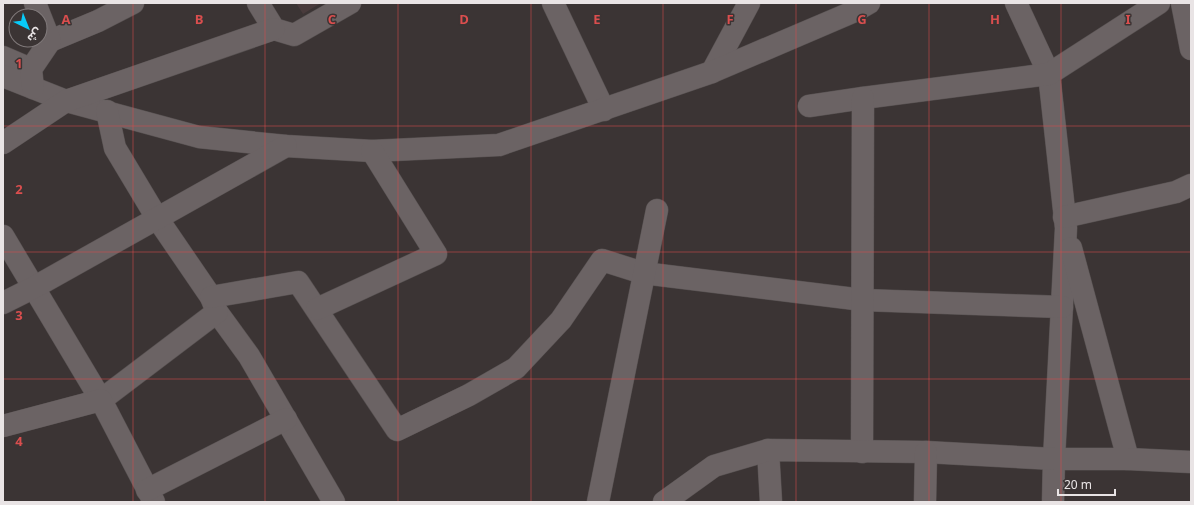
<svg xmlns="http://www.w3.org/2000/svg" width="1194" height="505" viewBox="0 0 1194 505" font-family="Georgia,'Noto Sans Arabic',serif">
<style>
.built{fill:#493b3c}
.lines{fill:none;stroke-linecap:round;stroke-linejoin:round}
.minor-casing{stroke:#565050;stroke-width:23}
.minor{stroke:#6b6364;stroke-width:22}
.grid{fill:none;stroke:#da4e4e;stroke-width:1;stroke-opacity:0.55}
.grid-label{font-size:13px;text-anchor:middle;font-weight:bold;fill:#da4e4e;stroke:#3b3434;stroke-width:3;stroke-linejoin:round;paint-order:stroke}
</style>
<rect width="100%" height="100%" fill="#3b3434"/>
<!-- built -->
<polygon class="built" points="296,3 321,3 303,14"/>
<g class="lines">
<defs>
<g id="minor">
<polyline points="258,3 274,29 294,35 350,3"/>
<polyline points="553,3 604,110"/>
<polyline points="1016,3 1049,74 1066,228 1054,459 1053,502"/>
<polyline points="1182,3 1191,49"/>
<polyline points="50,41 98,21 133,3"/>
<polyline points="3,57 31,69"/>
<polyline points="712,72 749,3"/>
<polyline points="3,76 66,101 199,137 286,146 372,151 499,145 712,72 855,11 869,3"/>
<polyline points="33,88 31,69 50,41 35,3"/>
<polyline points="809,106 863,98 1049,74 1159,3"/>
<polyline points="107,111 115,148 157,218 211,297 217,312 249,356 334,502"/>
<polyline points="3,143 66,101 274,29"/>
<polyline points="1064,217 1176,192 1191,185"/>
<polyline points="3,236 101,400 217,312"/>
<polyline points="1071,248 1128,459"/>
<polyline points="211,297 298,282 397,430 469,395 516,368 561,320 602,260 643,273 863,300 1062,307"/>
<polyline points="3,303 33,288 286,146"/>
<polyline points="317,309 436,254 372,151"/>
<polyline points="3,426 101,400 154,502"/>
<polyline points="768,450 771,502"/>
<polyline points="862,452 863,98"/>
<polyline points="147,490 286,419"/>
<polyline points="598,502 657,210"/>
<polyline points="664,502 714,466 768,450 926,452 1054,459 1128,459 1191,462"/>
<polyline points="925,502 926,452"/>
</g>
</defs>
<!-- minor casing -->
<use href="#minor" class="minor-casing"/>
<!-- minor -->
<use href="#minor" class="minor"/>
</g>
<!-- grid -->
<path class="grid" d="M133 3V502M265 3V502M398 3V502M531 3V502M663 3V502M796 3V502M929 3V502M1061 3V502M3 126H1191M3 252H1191M3 379H1191"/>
<g class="grid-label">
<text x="66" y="24">A</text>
<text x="199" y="24">B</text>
<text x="332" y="24">C</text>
<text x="464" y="24">D</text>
<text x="597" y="24">E</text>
<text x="730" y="24">F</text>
<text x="862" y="24">G</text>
<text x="995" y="24">H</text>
<text x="1128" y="24">I</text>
<text x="19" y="68">1</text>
<text x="19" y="194">2</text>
<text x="19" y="320">3</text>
<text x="19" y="446">4</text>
</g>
<!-- border -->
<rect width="1194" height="505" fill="none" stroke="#e9e4e5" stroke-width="8"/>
<!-- north arrow -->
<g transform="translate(28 28) rotate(137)"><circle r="19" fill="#3b3434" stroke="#817a7b"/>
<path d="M0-3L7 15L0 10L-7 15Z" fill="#07cbf9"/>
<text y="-6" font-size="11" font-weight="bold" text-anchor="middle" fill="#e9e4e5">ش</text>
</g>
<!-- scale -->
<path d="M1058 489v6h57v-6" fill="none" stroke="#e9e4e5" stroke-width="2"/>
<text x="1064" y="489" font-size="12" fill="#e9e4e5" stroke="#3b3434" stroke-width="3" paint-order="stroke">20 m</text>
</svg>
